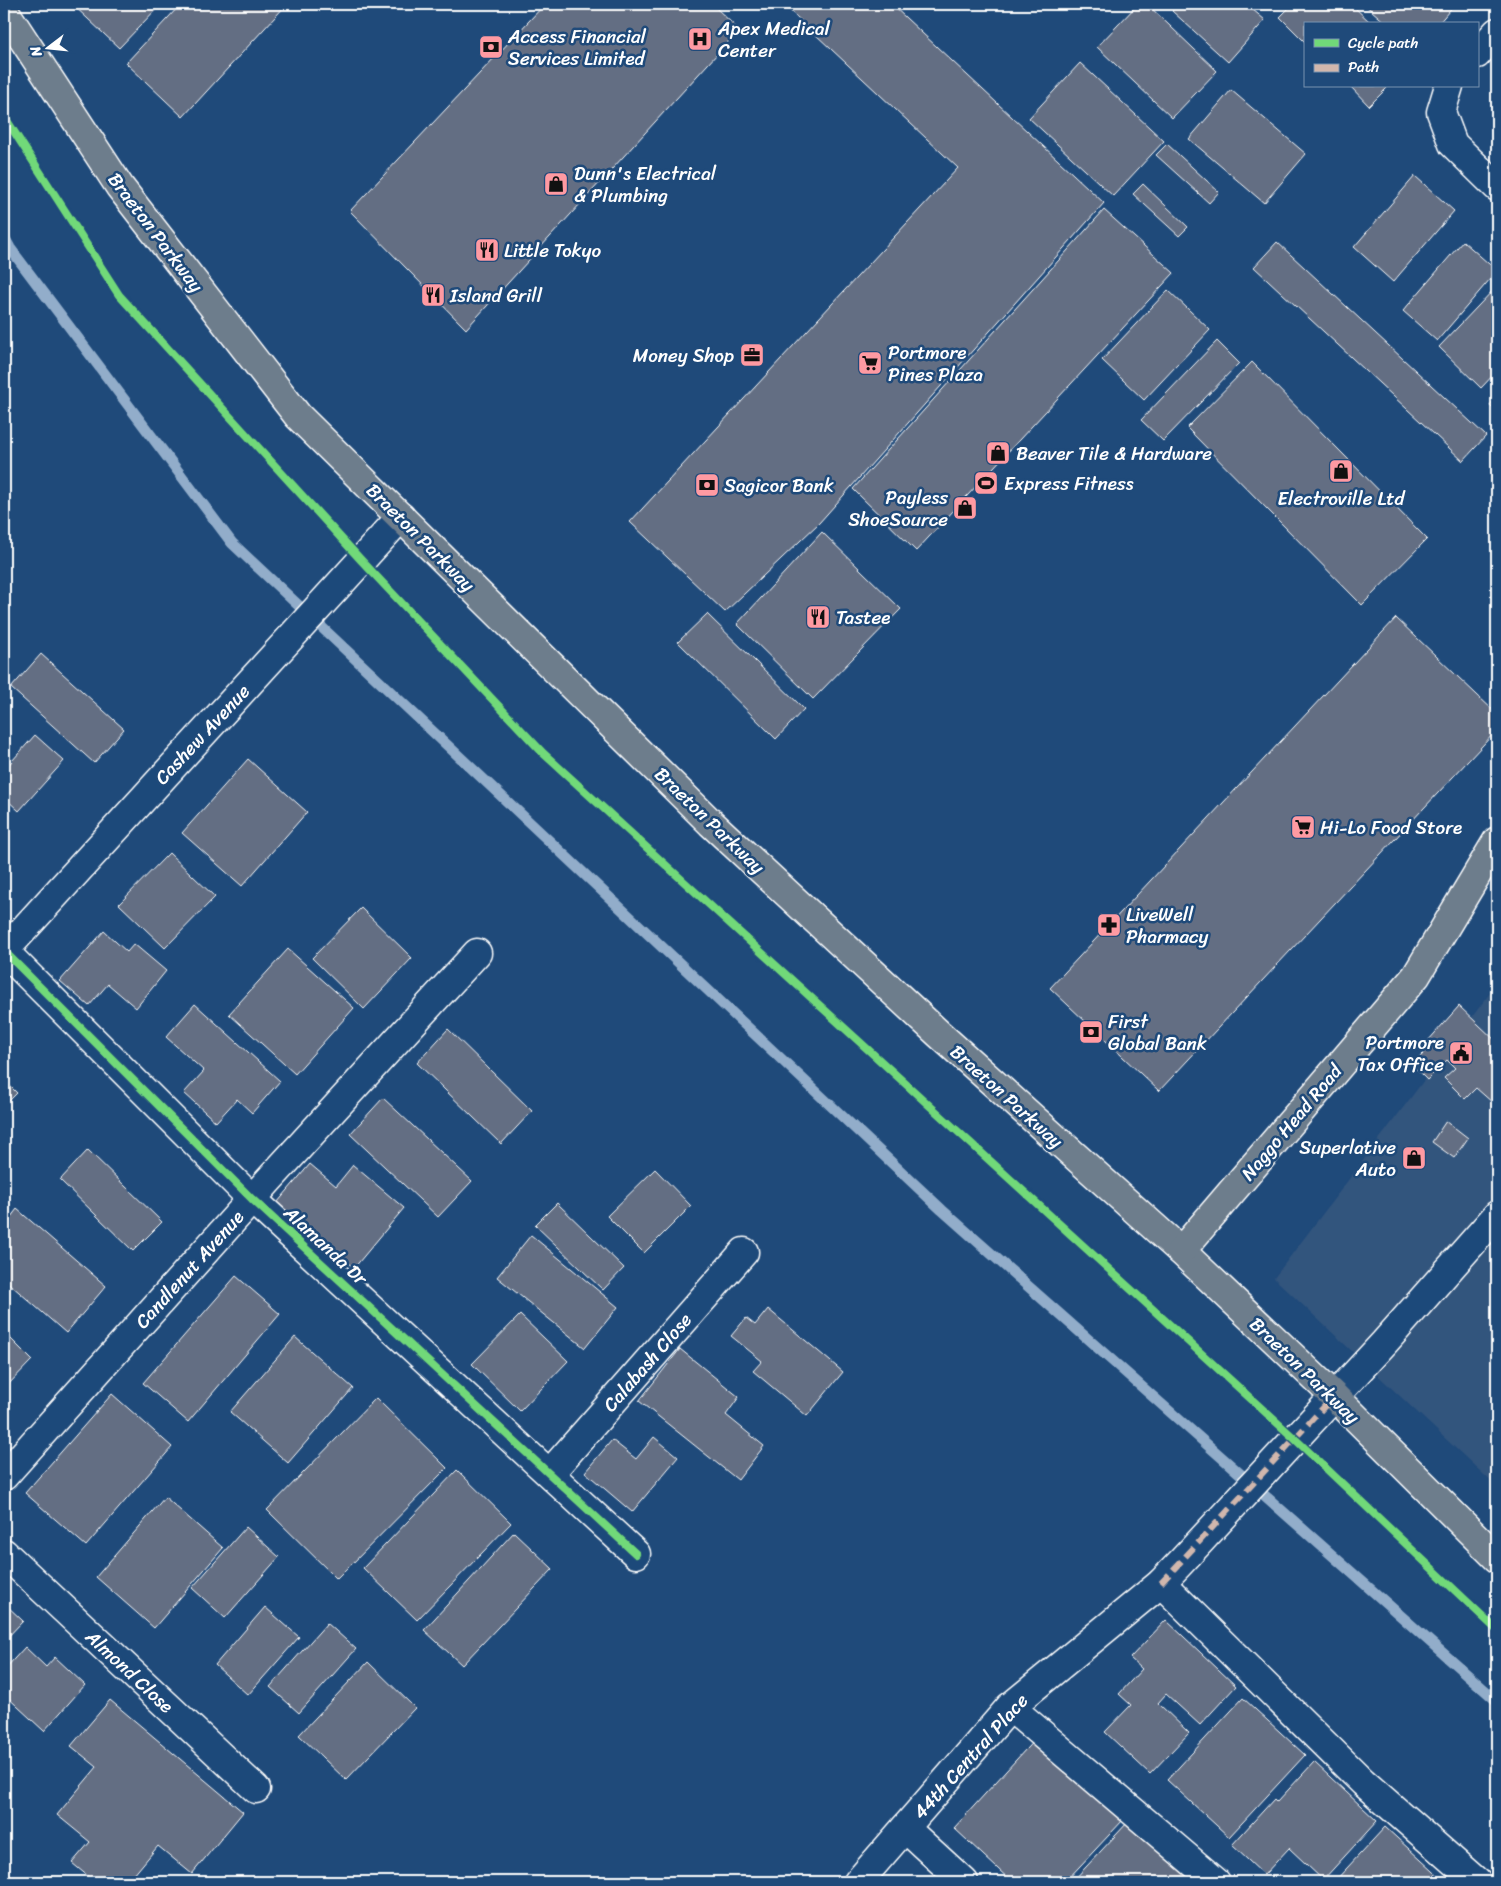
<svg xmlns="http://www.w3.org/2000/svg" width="1501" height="1886" viewBox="0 0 1501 1886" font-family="Sriracha,sans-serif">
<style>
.built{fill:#33557d}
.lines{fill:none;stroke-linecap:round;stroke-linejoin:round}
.stream{stroke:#92adca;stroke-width:11}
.building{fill:#636e83;stroke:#fff}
.minor-casing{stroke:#fff;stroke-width:31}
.major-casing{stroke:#fff;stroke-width:31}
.minor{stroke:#1f4a7a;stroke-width:28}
.major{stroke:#6d7d8c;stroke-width:28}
.quiet{stroke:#d1b7ad;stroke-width:6;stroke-dasharray:12 6;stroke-linecap:butt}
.cycleway-casing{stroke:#1f4a7a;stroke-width:11}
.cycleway{stroke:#71d979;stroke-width:8}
.labels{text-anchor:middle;stroke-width:5;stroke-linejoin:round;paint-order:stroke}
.poi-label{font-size:19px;fill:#fff;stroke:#1f4a7a;text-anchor:start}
.street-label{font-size:19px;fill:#fff;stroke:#1f4a7a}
</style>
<rect width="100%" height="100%" fill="#1f4a7a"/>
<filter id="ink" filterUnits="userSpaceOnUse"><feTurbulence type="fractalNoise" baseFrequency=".02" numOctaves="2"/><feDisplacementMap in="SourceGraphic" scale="10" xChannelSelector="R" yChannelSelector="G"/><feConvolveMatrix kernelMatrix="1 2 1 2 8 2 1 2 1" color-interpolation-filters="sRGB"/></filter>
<g filter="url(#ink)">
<!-- built -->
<polygon class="built" points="1497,984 1497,1487 1274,1278"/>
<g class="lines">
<!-- stream -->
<polyline class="stream" points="4,237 10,248 232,543 942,1210 1497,1701"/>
</g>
<!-- building -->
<g class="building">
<polygon points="72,4 161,4 119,48"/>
<polygon points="181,4 287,4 183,117 126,63"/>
<polygon points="545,4 712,4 739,30 466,329 350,211"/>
<polygon points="783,4 891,4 1104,203 819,523 725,612 630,522 958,168"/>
<polygon points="1138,4 1147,4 1217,71 1172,118 1097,47"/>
<polygon points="1179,4 1246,4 1265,20 1228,62 1172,11"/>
<polygon points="1293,4 1351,4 1372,24 1305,24 1305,42 1280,17"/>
<polygon points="1364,4 1455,4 1438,24 1387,24"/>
<polygon points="1080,63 1164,141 1113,196 1029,118"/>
<polygon points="1350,86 1389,86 1369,106"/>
<polygon points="1231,90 1306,154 1264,203 1189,139"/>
<polygon points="1167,144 1219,192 1209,203 1156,155"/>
<polygon points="1415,176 1454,211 1393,282 1354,247"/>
<polygon points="1143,184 1188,227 1179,236 1133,194"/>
<polygon points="1104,210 1174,273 916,551 853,489"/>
<polygon points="1463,241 1497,271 1437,341 1403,311"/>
<polygon points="1277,242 1486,436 1463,461 1254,267"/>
<polygon points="1497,286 1497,371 1481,388 1439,347"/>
<polygon points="1168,290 1210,330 1144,400 1102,360"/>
<polygon points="1217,341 1239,363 1163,441 1141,420"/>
<polygon points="1252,362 1427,539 1362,605 1187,428"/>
<polygon points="1497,396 1497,411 1490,405"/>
<polygon points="822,532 901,609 813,699 737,624"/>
<polygon points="707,614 804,709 776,739 678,642"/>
<polygon points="1396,618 1497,714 1497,730 1159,1091 1050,988"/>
<polygon points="41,654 124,729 94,763 11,688"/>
<polygon points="35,735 64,761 19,811 4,797 4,770"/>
<polygon points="248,759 307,812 242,886 182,833"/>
<polygon points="169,853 215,897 165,948 119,904"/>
<polygon points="361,908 412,958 364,1009 312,958"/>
<polygon points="104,931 127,952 134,944 166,971 136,1008 108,984 89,1006 60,981"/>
<polygon points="288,949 354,1008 295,1074 229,1014"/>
<polygon points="195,1004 280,1081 252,1113 237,1099 216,1122 184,1093 204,1071 166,1037"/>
<polygon points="1459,1006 1497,1042 1497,1099 1493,1103 1476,1088 1465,1099 1444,1078 1455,1068 1447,1060 1427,1080 1412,1065 1431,1046 1427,1042"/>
<polygon points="448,1029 532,1111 501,1144 417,1063"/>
<polygon points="4,1080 17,1093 4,1106"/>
<polygon points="383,1098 472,1181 438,1217 350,1134"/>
<polygon points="1446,1121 1468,1138 1454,1158 1432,1142"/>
<polygon points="88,1150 162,1222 133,1251 60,1180"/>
<polygon points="310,1164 336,1186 353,1165 404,1208 354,1268 277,1203"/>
<polygon points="655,1169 691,1206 644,1253 607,1216"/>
<polygon points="557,1203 624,1268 603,1290 535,1225"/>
<polygon points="17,1209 106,1286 66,1333 4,1279 4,1226"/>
<polygon points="531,1235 618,1307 585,1348 497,1277"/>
<polygon points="236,1276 280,1314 188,1422 143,1383"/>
<polygon points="768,1309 843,1372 807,1416 753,1371 762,1361 731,1336 746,1318 755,1325"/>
<polygon points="520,1315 568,1361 520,1411 472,1364"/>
<polygon points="4,1332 32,1360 4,1389"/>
<polygon points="295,1337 353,1388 288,1463 230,1412"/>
<polygon points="680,1349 739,1397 726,1415 764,1446 738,1480 639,1401"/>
<polygon points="112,1394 172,1447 86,1546 25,1493"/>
<polygon points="376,1398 447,1468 337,1579 267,1510"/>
<polygon points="654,1437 678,1457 632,1512 585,1472 612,1440 636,1459"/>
<polygon points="457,1470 511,1523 417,1620 363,1568"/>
<polygon points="165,1497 223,1548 154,1628 96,1577"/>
<polygon points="246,1527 279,1557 225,1618 192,1588"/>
<polygon points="514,1532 553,1569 462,1665 424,1630"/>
<polygon points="4,1603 23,1621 4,1641"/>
<polygon points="265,1607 299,1637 248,1695 215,1665"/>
<polygon points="1166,1620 1236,1686 1200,1725 1166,1694 1158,1703 1189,1733 1150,1774 1105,1732 1131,1705 1119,1694 1142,1669 1130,1658"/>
<polygon points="327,1623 356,1649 299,1713 270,1687"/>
<polygon points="25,1647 46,1667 55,1657 85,1685 44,1731 4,1694 4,1670"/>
<polygon points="368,1662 415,1708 346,1780 299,1735"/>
<polygon points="1243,1698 1305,1755 1229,1837 1167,1780"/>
<polygon points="110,1700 243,1812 192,1874 158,1846 128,1882 95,1882 72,1863 90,1842 57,1815 97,1767 71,1746"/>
<polygon points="1037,1737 1124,1819 1065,1882 1012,1882 954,1828"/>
<polygon points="1314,1762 1377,1821 1323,1880 1289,1848 1264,1875 1232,1845 1274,1799 1277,1802"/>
<polygon points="1129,1821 1194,1882 1072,1882"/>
<polygon points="1385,1827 1445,1882 1334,1882"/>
</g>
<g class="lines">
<defs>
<g id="minor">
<polyline points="1477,54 1497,32"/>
<polyline points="1449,86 1441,112 1453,144 1497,187"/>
<polyline points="4,951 252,1199 636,1554"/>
<polyline points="4,951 401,517"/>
<polyline points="550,1473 744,1252"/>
<polyline points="4,1476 269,1180 477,953"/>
<polyline points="4,1553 256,1789"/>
<polyline points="1161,1583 1363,1782 1477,1882"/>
<polyline points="1010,1707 1216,1882"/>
<polyline points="905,1828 964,1882"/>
<polyline points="858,1882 1010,1707 1161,1583 1182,1561 1384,1343 1497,1215"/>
</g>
<g id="major">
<polyline points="4,10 120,187 298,416 711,823 939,1034 1181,1251 1334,1396 1497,1558"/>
<polyline points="1181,1251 1416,976 1497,841"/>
</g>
</defs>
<!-- minor casing -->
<use href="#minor" class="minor-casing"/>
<!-- major casing -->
<use href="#major" class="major-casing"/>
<!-- minor -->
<use href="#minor" class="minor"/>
<!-- major -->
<use href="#major" class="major"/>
<!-- quiet -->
<polyline class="quiet" points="1161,1583 1334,1396"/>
<defs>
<g id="cycleway">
<polyline points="4,116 119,295 361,560 543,753 1295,1439 1497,1630"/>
<polyline points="4,951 252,1199 636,1554"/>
</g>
</defs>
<!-- cycleway casing -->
<use href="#cycleway" class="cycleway-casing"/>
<!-- cycleway -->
<use href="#cycleway" class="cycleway"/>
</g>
</g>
<!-- icons -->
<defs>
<symbol id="hospital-square" viewBox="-11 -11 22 22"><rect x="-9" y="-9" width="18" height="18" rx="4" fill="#ff9aa2" stroke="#1f4a7a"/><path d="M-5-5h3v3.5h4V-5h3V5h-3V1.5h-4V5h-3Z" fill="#111"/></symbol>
<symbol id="bank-square" viewBox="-11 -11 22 22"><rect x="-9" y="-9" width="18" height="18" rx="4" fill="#ff9aa2" stroke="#1f4a7a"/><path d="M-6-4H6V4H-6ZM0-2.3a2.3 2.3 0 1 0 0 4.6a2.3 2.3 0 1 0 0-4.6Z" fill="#111"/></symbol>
<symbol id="shop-square" viewBox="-11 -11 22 22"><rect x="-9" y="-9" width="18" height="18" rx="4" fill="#ff9aa2" stroke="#1f4a7a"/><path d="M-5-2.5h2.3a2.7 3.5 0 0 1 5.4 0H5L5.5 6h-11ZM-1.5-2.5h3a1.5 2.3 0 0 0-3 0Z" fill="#111"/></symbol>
<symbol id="restaurant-square" viewBox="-11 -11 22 22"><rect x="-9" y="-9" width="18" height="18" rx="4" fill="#ff9aa2" stroke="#1f4a7a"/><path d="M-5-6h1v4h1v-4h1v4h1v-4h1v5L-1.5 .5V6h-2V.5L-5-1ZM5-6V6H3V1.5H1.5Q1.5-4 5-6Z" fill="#111"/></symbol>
<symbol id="office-square" viewBox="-11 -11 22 22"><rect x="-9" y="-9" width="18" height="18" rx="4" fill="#ff9aa2" stroke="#1f4a7a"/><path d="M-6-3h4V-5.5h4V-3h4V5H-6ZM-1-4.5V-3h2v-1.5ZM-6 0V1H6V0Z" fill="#111"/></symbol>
<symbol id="supermarket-square" viewBox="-11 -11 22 22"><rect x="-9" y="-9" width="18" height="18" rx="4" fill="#ff9aa2" stroke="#1f4a7a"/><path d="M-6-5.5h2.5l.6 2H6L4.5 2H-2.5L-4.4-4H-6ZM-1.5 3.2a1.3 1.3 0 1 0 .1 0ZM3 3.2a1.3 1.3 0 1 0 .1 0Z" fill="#111"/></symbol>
<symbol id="stadium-square" viewBox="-11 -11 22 22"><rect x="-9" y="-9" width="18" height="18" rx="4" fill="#ff9aa2" stroke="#1f4a7a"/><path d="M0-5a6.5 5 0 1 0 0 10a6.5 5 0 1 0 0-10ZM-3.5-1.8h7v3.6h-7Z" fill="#111"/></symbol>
<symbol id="pharmacy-square" viewBox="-11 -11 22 22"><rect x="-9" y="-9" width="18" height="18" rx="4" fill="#ff9aa2" stroke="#1f4a7a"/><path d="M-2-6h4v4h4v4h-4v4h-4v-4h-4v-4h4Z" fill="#111"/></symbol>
<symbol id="civic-square" viewBox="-11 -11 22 22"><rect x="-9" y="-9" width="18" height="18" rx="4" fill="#ff9aa2" stroke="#1f4a7a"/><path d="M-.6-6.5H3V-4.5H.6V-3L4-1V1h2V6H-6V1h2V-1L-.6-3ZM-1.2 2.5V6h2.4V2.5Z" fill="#111"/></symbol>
</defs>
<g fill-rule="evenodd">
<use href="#hospital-square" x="686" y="25" width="28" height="28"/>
<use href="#bank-square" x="477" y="33" width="28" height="28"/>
<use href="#shop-square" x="542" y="170" width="28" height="28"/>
<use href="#restaurant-square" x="473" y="236" width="28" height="28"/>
<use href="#restaurant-square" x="419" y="281" width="28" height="28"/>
<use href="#office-square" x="738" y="341" width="28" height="28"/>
<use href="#supermarket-square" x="856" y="349" width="28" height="28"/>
<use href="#shop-square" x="984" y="439" width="28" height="28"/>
<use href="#shop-square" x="1327" y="457" width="28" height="28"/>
<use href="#stadium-square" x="972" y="469" width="28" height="28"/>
<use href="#bank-square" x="693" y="471" width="28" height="28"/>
<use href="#shop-square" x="951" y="494" width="28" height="28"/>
<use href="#restaurant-square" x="804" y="603" width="28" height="28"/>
<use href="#supermarket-square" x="1289" y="813" width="28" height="28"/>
<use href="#pharmacy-square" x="1095" y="911" width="28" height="28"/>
<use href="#bank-square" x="1077" y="1018" width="28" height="28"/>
<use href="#civic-square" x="1447" y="1039" width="28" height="28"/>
<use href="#shop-square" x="1400" y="1144" width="28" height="28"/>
</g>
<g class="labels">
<!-- poi labels -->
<g class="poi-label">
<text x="718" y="35">Apex Medical<tspan x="718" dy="22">Center</tspan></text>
<text x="508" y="43">Access Financial<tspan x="508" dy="22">Services Limited</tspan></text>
<text x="574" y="180">Dunn's Electrical<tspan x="574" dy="22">&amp; Plumbing</tspan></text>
<text x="504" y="257">Little Tokyo</text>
<text x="450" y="302">Island Grill</text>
<text x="888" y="359">Portmore<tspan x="888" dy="22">Pines Plaza</tspan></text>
<text x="734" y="362" text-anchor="end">Money Shop</text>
<text x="1016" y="460">Beaver Tile &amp; Hardware</text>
<text x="1004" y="490">Express Fitness</text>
<text x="724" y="492">Sagicor Bank</text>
<text x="948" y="504" text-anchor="end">Payless<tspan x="948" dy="22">ShoeSource</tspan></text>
<text x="1341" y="505" text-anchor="middle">Electroville Ltd</text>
<text x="836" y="624">Tastee</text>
<text x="1320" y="834">Hi-Lo Food Store</text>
<text x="1126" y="921">LiveWell<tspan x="1126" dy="22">Pharmacy</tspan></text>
<text x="1108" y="1028">First<tspan x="1108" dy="22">Global Bank</tspan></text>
<text x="1444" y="1049" text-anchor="end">Portmore<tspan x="1444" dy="22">Tax Office</tspan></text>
<text x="1396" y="1154" text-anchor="end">Superlative<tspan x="1396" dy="22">Auto</tspan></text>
</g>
<!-- street labels -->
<g class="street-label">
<text transform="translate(156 232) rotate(53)" y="7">Braeton Parkway</text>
<text transform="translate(421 537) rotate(45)" y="7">Braeton Parkway</text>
<text transform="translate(202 734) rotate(-47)" y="7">Cashew Avenue</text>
<text transform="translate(710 820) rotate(44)" y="7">Braeton Parkway</text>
<text transform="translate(1007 1096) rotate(42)" y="7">Braeton Parkway</text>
<text transform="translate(1291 1122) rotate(-50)" y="7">Naggo Head Road</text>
<text transform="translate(326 1245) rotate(43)" y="7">Alamanda Dr</text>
<text transform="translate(189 1269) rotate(-48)" y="7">Candlenut Avenue</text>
<text transform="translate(647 1362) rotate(-49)" y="7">Calabash Close</text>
<text transform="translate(1305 1370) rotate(44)" y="7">Braeton Parkway</text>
<text transform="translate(130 1671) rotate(43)" y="7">Almond Close</text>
<text transform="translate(970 1756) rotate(-48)" y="7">44th Central Place</text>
</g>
</g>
<!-- margin -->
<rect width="1501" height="1886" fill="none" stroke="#1f4a7a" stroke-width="20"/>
<rect x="10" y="10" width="1481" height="1866" fill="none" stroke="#fff" stroke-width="2" filter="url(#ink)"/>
<!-- legend -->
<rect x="1304" y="22" width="175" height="65" fill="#1f4a7a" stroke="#7992af"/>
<rect x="1314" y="39" width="25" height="8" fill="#71d979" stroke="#7992af"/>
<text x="1348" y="48" font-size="15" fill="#ffffff">Cycle path</text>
<rect x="1314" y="64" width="25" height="8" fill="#d1b7ad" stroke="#7992af"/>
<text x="1348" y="72" font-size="15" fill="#ffffff">Path</text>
<!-- north arrow -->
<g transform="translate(48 48) rotate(254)" stroke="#1f4a7a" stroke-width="4" paint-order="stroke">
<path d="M0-4L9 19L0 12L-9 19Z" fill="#ffffff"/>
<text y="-8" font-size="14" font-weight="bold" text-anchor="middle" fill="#ffffff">N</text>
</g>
</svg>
